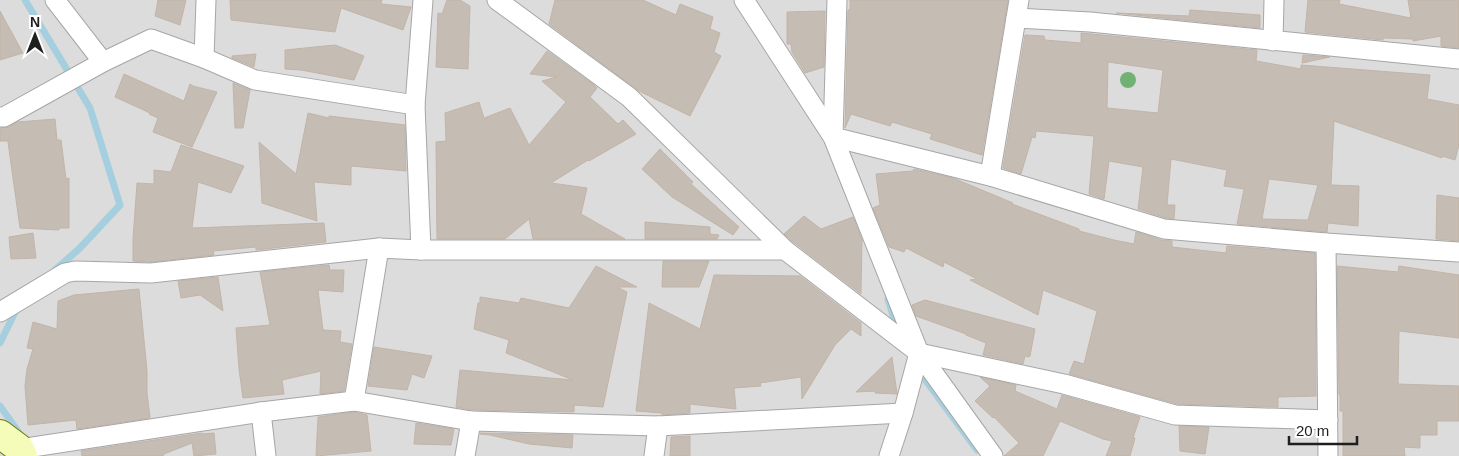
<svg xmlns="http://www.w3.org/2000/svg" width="1459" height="456" viewBox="0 0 1459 456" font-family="Helvetica,sans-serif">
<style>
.residential{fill:#dddcdc}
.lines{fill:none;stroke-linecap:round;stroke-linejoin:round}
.stream{stroke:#a5cfdf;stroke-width:7}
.building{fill:#c5bcb4;stroke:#c2b4a7;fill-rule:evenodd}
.street-casing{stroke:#a6a6a6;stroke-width:21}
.secondary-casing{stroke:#697b02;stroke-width:30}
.street{stroke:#fff;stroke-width:19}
.secondary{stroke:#f5fbb8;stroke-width:28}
.tree{fill:#71b274}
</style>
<rect width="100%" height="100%" fill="#f0ede5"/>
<!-- residential -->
<rect class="residential" x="0" y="0" width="1459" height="456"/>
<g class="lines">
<!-- stream -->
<g class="stream">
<polyline points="25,0 90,108 120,205 79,249 55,270"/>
<polyline points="888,299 898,332"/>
<polyline points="0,343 18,306"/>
<polyline points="918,370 977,450"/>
<polyline points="0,406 22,437"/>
</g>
</g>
<!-- building -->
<g class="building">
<polygon points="158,0 186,0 180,25 155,16"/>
<polygon points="230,0 382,0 381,4 411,7 403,30 341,8 335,32 231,20"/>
<polygon points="447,0 460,0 470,6 468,69 436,67 438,13 442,14"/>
<polygon points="555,0 643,0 676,15 680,4 713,17 710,29 720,33 714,52 721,56 690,116 639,91 549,24"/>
<polygon points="850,0 1008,0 982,155 930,139 932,134 892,122 890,126 851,114 845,128 848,10 850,10"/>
<polygon points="1308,0 1340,0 1339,4 1411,18 1408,0 1459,0 1459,48 1441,46 1441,36 1413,41 1413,39 1383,38 1383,40 1305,32"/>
<polygon points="1190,10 1260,15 1260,28 1116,13 1189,16"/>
<polygon points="0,11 23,53 0,60"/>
<polygon points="825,11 824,67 805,73 792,52 791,44 787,44 787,12"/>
<path d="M1081 33 1257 50 1256 61 1301 69V65L1430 75 1427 99 1459 105V145L1455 160 1442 156V158L1334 121 1331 185 1359 186 1358 226 1328 223 1327 232 1237 224 1244 189 1224 186 1227 170 1171 159 1167 205H1175L1174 219 1166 218 1138 209 1143 167 1109 161 1104 199 1089 194 1094 136 1036 131 1035 138 1032 137 1021 174 1003 168 1025 35 1044 36 1045 40 1081 43ZM1108 62 1163 70 1158 113 1107 108ZM1269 179 1318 185 1308 220 1262 219Z"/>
<polygon points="335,45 364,56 354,80 301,70 285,69 285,50"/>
<polygon points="547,51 594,85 597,88 590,97 618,124 623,120 636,134 589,161 588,160 551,183 587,188 581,214 625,239 533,239 529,219 505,239 437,239 436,142 446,141 445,113 479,102 484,118 510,108 529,145 566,102 542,81 557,77 530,74"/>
<polygon points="256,54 254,67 232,58 232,56"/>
<polygon points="1303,55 1330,57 1302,63"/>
<polygon points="124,74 184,101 190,84 193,86 217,92 192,147 153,132 158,118 149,114 150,113 115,97"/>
<polygon points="233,83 250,90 243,128 235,128"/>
<polygon points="308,113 329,118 329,116 405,125 406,171 351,166 351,185 314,182 317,221 262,203 259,142 296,174"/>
<polygon points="55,119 57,140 61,140 66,179 69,178 69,228 59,228 59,230 20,228 8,142 8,141 0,141 0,128 9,127 18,122"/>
<polygon points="181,145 244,166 231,193 198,182 192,228 324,223 326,242 256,250 256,247 213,251 214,255 151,262 133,261 133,239 137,183 154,184 154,170 171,172"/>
<polygon points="660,149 693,182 691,184 739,227 733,235 672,197 642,169"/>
<polygon points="914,169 953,178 1013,203 1012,204 1079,229 1079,231 1114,240 1134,244 1136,232 1161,240 1172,241 1172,247 1226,253 1227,246 1315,253 1316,396 1278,397 1278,407 1177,404 1069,374 1074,361 1084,364 1097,311 1043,290 1038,315 970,280 977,279 944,262 943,267 906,248 904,252 889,247 873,208 880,205 876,174 913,171"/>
<polygon points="1437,195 1459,198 1459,241 1436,239"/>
<polygon points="804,216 821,229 853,217 862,240 861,294 792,241 784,234"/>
<polygon points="645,222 710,227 710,234 719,235 717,239 645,239"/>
<polygon points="33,233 36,258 11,259 9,237"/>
<polygon points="663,261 709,261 699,287 662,287"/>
<polygon points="329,265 330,270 344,270 343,292 318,290 323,330 341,331 340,342 352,344 344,391 320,394 321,371 282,380 284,394 243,398 239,369 236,328 270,325 260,272"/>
<polygon points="596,266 637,287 617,287 627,292 603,407 574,405 574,412 472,410 456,407 460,370 573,380 506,353 509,340 474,329 478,303 480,303 480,297 519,303 521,298 569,308"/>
<polygon points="1337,266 1398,272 1399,266 1459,275 1459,338 1399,331 1398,384 1459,386 1459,421 1437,421 1437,435 1420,435 1420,448 1404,447 1405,456 1343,456 1343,411 1340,411 1340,395 1339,395"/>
<polygon points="714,275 800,276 861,323 861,336 851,329 835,345 802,399 801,377 760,383 761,386 734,388 736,409 690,404 690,413 662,415 662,413 636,411 649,303 700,329"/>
<polygon points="218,277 223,311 200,295 181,298 178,281"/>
<polygon points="139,289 147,371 147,393 150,418 77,429 76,420 28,425 25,386 27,369 33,349 27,348 33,322 57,329 58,301 74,295"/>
<polygon points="925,300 1035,329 1030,356 1029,357 1025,356 1023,364 983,355 986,343 966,335 966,334 916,316 912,305"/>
<polygon points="374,347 432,356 424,378 412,374 407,390 368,386"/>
<polygon points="892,357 897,394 875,393 876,391 856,392"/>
<polygon points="980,377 1016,385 1015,391 1057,409 1062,395 1140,417 1133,438 1135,438 1130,456 1106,456 1112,441 1103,439 1060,421 1043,456 1004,456 1019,443 994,417 993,418 975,401 990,386"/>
<polygon points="354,412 367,415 371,451 316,456 318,417"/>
<polygon points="416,423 454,429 451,445 414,444"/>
<polygon points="1179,426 1209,427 1205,454 1180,451"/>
<polygon points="202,433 202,434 214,433 216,454 194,456 192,443 164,454 163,456 82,456 81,451"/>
<polygon points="480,433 573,435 572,448 529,444 490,435 480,434"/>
<polygon points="690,436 690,456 670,456 671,437"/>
</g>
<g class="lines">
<defs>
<g id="street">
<polyline points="55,0 103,62"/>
<polyline points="206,0 204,58 255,80 415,105"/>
<polyline points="497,0 629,97 785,250 919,353 1064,384 1175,415 1328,420"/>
<polyline points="744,0 833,137 919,353 993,456"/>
<polyline points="837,0 833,137 990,176 1164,229 1326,243 1459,252"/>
<polyline points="1016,18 1090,22 1459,59"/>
<polyline points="1273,41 1274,0"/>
<polyline points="0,117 4,117 103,62 151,39 204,58"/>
<polyline points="990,176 1019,0"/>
<polyline points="1326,243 1328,456"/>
<polyline points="421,250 415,105 423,0"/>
<polyline points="0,312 65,273 75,271 151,273 379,248 421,250 785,250"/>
<polyline points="354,401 379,248"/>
<polyline points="261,412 266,456"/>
<polyline points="20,449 261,412 354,401 471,421 658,426 903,413"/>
<polyline points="465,456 471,421"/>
<polyline points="654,456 658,426"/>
<polyline points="889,456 903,413 919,353"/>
</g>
<polyline id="secondary" points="0,434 20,449 23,456"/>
</defs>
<!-- street casing -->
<use href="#street" class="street-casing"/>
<!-- secondary casing -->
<use href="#secondary" class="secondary-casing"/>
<!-- street -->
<use href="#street" class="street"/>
<!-- secondary -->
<use href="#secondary" class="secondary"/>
</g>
<!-- trees -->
<circle class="tree" cx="1128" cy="80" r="8"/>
<!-- north arrow -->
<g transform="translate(35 35)" stroke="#ffffff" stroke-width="4" paint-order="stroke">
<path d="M0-4L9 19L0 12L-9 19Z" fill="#1f1f1f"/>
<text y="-8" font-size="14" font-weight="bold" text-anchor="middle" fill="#1f1f1f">N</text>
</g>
<!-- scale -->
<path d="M1289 436v8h68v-8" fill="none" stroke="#1f1f1f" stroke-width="2.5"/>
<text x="1296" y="436" font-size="15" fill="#1f1f1f" stroke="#ffffff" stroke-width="4" paint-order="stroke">20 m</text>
</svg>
